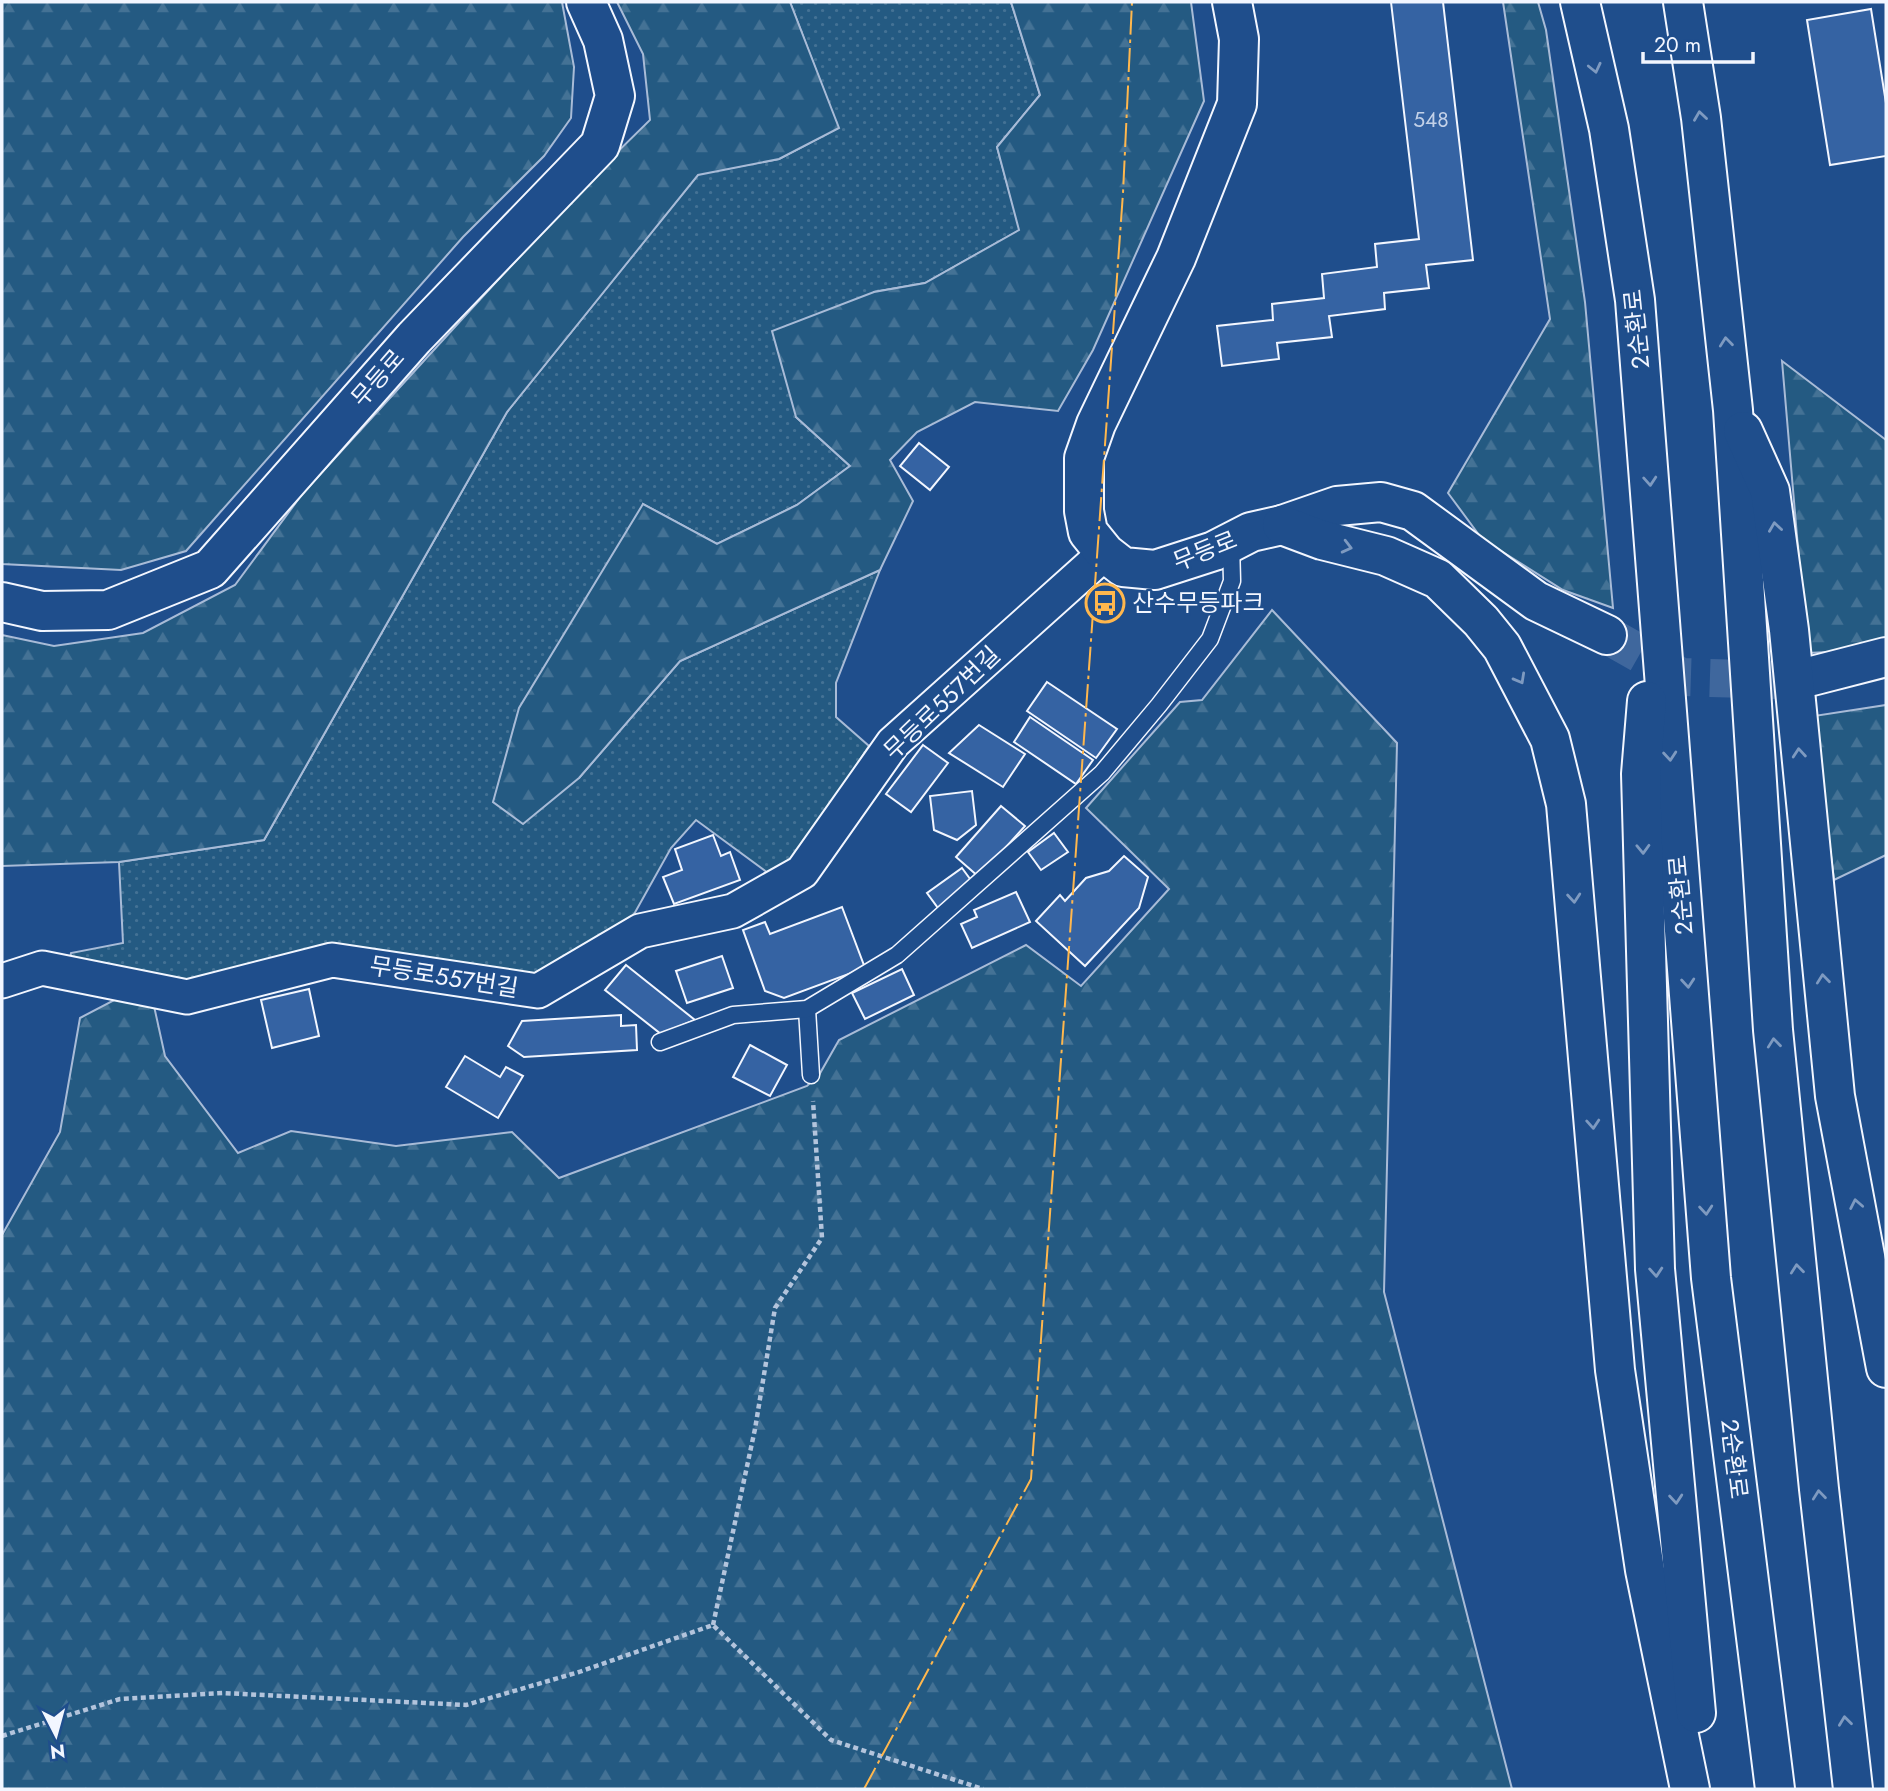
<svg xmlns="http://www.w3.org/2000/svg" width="1888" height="1791" viewBox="0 0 1888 1791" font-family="Jost,'Noto Sans KR',sans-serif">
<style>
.green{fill:url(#green-dots);stroke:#a8bbd7;stroke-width:2}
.forest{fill:url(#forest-firs);stroke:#a8bbd7;stroke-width:2}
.building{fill:#3563a3;stroke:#f2f6ff;stroke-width:2}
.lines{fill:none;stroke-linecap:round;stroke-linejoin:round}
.secondary-tunnel{stroke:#3f679d;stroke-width:38;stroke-dasharray:38 19;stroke-linecap:butt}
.lane-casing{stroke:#f2f6ff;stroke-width:19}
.street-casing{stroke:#f2f6ff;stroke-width:37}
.secondary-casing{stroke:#f2f6ff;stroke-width:42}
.highway-casing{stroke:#f2f6ff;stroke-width:42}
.path{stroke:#b3c4dc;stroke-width:4.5;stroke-dasharray:5 3.5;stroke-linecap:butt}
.lane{stroke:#1f4e8c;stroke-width:16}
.street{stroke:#1f4e8c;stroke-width:33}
.secondary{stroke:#1f4e8c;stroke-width:38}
.highway{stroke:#1f4e8c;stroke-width:38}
.power{stroke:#ffb74d;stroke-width:2;stroke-dasharray:24 5 3.5 5;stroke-linecap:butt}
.oneway{stroke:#7e9ac0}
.labels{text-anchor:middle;stroke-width:5;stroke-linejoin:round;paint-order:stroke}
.number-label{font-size:21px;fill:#c3d1e8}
.street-label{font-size:24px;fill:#f2f6ff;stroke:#1f4e8c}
.poi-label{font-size:24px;fill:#f2f6ff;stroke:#1f4e8c;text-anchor:start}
</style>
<defs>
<pattern id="green-dots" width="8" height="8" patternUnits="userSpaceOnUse" patternTransform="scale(1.75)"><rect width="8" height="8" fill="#245a82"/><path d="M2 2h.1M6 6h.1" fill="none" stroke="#447295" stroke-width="1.8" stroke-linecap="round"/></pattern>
<pattern id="forest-firs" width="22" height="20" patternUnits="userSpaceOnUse" patternTransform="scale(1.75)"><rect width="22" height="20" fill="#245a82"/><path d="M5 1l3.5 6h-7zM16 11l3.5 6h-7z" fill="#447295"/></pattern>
</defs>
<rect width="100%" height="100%" fill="#1f4e8c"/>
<!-- green -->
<polygon class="green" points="790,2 1011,2 1040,95 997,147 1020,230 925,283 874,292 796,417 850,466 797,505 717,544 643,504 579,778 680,661 880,570 836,683 836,717 869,746 798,854 768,873 696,820 671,848 628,925 533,978 328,952 245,978 148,980 69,965 71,953 123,943 119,862 264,840 507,412 698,174 779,159 838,128"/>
<!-- forest -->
<g class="forest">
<polygon points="2,2 562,2 574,67 571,118 544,156 463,237 186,551 121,570 2,564"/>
<polygon points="617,2 790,2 839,128 779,159 698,175 507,412 264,840 119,862 2,866 2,635 54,646 143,633 235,585 303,493 594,175 650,120 643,54"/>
<polygon points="1011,2 1191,2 1204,101 1093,350 1058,411 975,402 917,432 890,460 913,501 880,570 680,661 579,778 523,824 493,802 519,708 643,504 717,544 797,505 850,466 796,417 772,331 874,292 925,283 1019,230 997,147 1040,95"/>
<polygon points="1503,2 1538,2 1546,30 1585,302 1613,608 1563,590 1482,539 1448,493 1550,319"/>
<polygon points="1782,361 1886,440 1886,640 1872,650 1807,653"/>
<polygon points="1272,610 1397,743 1384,1292 1512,1789 2,1789 2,1235 60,1132 80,1018 118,998 154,1006 165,1056 238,1153 291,1131 396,1146 512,1132 559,1178 807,1086 819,1075 839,1040 1026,945 1081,986 1169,889 1086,808 1180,702 1202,700"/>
<polygon points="1886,705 1886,855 1834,880 1814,716"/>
</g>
<!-- building -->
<g class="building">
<polygon points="1391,2 1443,2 1473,260 1426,265 1429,288 1384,293 1385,309 1329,316 1332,337 1277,343 1279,359 1222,366 1217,326 1273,320 1272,304 1324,298 1322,274 1377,267 1375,244 1419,239"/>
<polygon points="1871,9 1886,103 1886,156 1830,165 1807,20"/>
<polygon points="919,443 949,467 930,490 900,466"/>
<polygon points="1047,682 1117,729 1096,758 1027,711"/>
<polygon points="1030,717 1093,760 1076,784 1014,742"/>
<polygon points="979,725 1025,754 1003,787 949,753"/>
<polygon points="923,745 948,763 911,812 886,794"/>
<polygon points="972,791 976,825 957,840 934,830 930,796"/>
<polygon points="1001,806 1025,826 979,877 956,857"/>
<polygon points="1054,833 1068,852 1041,870 1028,852"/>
<polygon points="713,835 721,856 730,852 740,880 674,904 663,877 682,870 675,849"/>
<polygon points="1124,856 1148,877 1139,908 1085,966 1036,921 1060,895 1065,901 1086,878 1109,871"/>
<polygon points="962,868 973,883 938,908 927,893"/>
<polygon points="1016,892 1030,922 972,948 961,924 977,917 974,910"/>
<polygon points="842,907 865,968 784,998 765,991 743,930 765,922 770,934"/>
<polygon points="722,956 733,988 687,1003 676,971"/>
<polygon points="626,965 695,1020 661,1034 605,990"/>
<polygon points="902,969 914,995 865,1019 852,993"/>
<polygon points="309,989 319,1036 272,1048 261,1000"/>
<polygon points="621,1015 621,1026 636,1025 637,1050 524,1057 508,1046 522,1021"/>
<polygon points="750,1045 787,1065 770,1096 733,1077"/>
<polygon points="465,1056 500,1077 506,1067 523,1076 498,1118 446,1087"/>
</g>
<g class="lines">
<!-- secondary-tunnel -->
<polyline class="secondary-tunnel" points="1607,635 1681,677 1776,680 1812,676"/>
<defs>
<g id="lane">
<polyline points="807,1009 811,1075"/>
<polyline points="660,1042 733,1015 807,1009 897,955 1102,773 1159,705 1210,639 1232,581 1231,543"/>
</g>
<polyline id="street" points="2,981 42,968 187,997 332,960 538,991 640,931 733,911 802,872 893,743 1105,553"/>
<g id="secondary">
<polyline points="1232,2 1239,39 1237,104 1176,258 1096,424 1084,458 1084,511 1088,532 1105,553 1123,567 1155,570 1214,551 1251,532 1282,525 1337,506 1381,502 1413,511 1536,601 1607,635"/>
<polyline points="2,602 42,611 108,610 210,569 414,338 600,145 615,96 603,40 586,2"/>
<polyline points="1812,676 1886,657"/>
</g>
<g id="highway">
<polyline points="1580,2 1609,129 1635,300 1711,1278 1775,1789"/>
<polyline points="1683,2 1701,118 1733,410 1773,1030 1819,1489 1853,1789"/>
<polyline points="1743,431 1770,491 1789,630 1835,1096 1886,1368"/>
<polyline points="1282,525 1322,540 1386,556 1438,579 1481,621 1502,647 1550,739 1566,804 1615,1370 1645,1570 1690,1789"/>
<polyline points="1647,701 1641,774 1655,1269 1696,1713"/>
</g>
</defs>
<!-- lane casing -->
<use href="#lane" class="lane-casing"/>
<!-- street casing -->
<use href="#street" class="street-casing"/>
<!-- secondary casing -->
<use href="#secondary" class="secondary-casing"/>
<!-- highway casing -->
<use href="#highway" class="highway-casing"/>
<!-- path -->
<g class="path">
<polyline points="713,1625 755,1429 775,1308 822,1238 813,1101"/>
<polyline points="2,1736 120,1699 223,1693 466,1705 579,1672 713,1625 831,1740 983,1789"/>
</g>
<!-- lane -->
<use href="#lane" class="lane"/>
<!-- street -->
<use href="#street" class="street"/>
<!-- secondary -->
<use href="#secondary" class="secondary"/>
<!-- highway -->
<use href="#highway" class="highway"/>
<!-- power -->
<polyline class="power" points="864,1789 1031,1479 1123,193 1132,2"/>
</g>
<!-- one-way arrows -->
<defs><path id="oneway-chevron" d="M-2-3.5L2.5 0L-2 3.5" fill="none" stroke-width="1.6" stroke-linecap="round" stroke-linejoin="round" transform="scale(1.75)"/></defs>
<g class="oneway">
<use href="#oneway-chevron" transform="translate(1595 68) rotate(77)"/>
<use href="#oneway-chevron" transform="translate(1700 116) rotate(-98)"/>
<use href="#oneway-chevron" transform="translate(1726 342) rotate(-96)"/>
<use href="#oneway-chevron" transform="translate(1650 481) rotate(86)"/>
<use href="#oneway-chevron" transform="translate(1775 527) rotate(-98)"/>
<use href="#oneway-chevron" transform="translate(1347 547) rotate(14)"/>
<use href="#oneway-chevron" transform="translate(1520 679) rotate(61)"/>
<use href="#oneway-chevron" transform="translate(1799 753) rotate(-95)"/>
<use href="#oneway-chevron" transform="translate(1670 756) rotate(85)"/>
<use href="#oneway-chevron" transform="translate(1643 849) rotate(88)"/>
<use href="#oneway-chevron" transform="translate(1574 898) rotate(85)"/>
<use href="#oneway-chevron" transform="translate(1823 979) rotate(-96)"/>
<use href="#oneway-chevron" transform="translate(1688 983) rotate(85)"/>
<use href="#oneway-chevron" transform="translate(1774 1043) rotate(-96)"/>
<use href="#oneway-chevron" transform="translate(1593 1124) rotate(86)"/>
<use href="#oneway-chevron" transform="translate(1856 1204) rotate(-101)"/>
<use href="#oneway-chevron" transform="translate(1706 1210) rotate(85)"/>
<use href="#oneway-chevron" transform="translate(1797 1269) rotate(-96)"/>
<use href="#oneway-chevron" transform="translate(1656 1272) rotate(86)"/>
<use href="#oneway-chevron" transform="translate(1819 1495) rotate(-96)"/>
<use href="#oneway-chevron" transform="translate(1676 1499) rotate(85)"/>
<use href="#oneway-chevron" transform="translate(1845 1721) rotate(-97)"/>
</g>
<!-- icons -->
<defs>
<symbol id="bus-ring" viewBox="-11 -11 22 22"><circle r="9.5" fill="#1f4e8c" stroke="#ffb74d" stroke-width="1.5"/><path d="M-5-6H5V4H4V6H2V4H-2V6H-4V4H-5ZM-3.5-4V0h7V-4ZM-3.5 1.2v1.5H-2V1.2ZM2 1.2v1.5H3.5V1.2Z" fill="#ffb74d"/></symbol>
</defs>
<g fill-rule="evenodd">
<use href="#bus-ring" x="1083" y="581" width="44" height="44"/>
</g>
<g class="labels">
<!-- number labels -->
<g class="number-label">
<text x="1431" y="127">548</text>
</g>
<!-- street labels -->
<g class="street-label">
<text transform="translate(1637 329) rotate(-96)" y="8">2순환로</text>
<text transform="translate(378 378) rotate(-49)" y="8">무등로</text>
<text transform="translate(1205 551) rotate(-22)" y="8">무등로</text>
<text transform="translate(942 703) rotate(-44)" y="8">무등로557번길</text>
<text transform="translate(1681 895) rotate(-95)" y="8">2순환로</text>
<text transform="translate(444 977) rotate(9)" y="8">무등로557번길</text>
<text transform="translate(1734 1459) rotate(83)" y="8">2순환로</text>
</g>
<!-- poi labels -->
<g class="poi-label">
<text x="1132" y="611">산수무등파크</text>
</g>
</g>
<!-- border -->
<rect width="1888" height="1791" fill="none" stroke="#f2f6ff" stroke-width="7"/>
<!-- north arrow -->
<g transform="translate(56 1735) rotate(174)" stroke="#1f4e8c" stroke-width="5" paint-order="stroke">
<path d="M0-5L12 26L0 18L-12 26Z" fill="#f2f6ff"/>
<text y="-10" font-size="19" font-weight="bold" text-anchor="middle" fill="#f2f6ff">N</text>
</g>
<!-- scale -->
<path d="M1643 52v10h110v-10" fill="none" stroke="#f2f6ff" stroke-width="3.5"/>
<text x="1654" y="52" font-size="21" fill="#f2f6ff" stroke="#1f4e8c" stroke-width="5" paint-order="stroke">20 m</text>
</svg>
